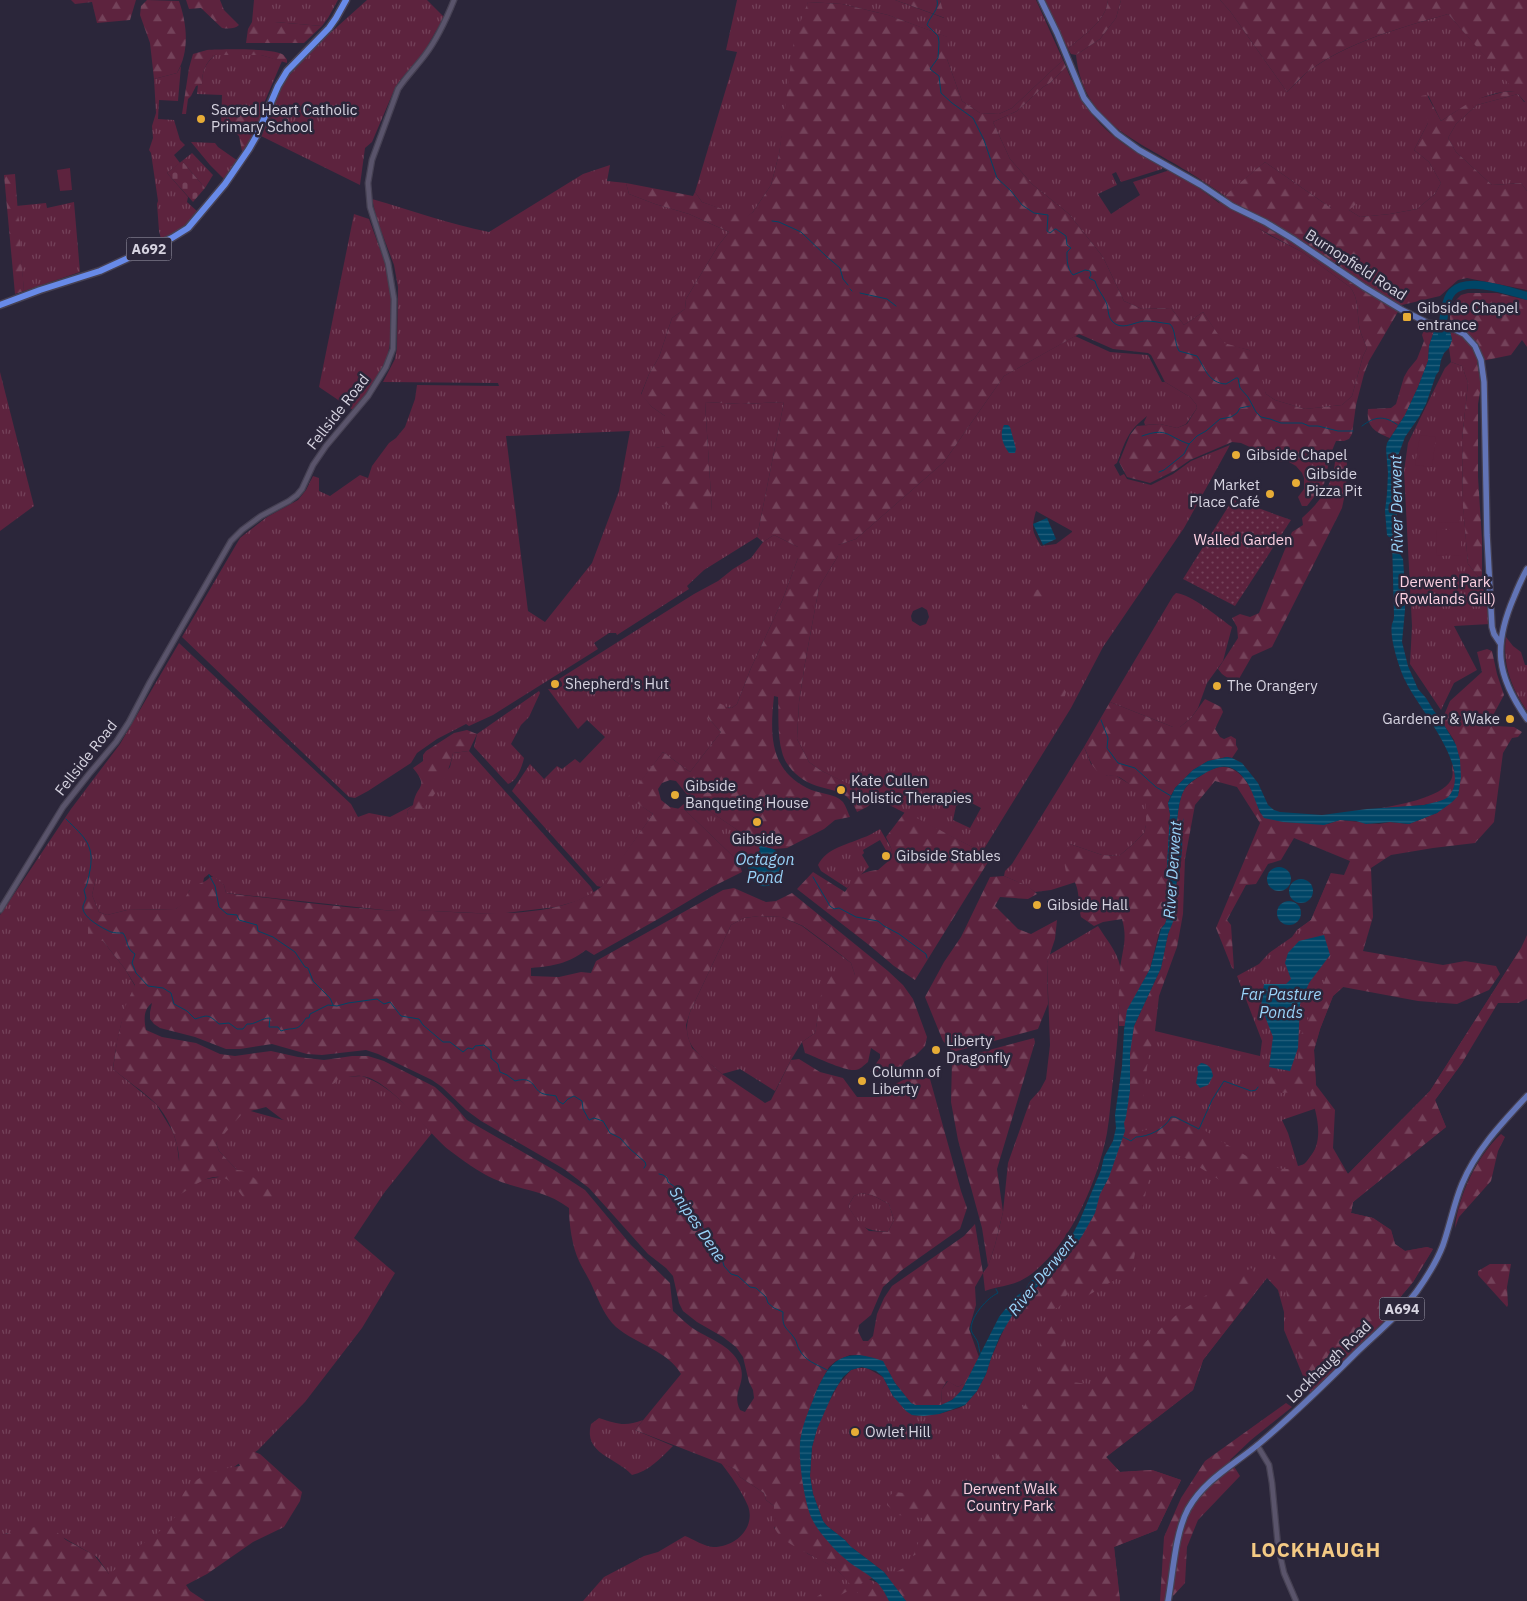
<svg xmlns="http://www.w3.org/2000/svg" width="1527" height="1601" viewBox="0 0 1527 1601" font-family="'IBM Plex Sans',sans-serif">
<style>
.grass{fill:url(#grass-tufts);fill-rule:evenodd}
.forest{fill:url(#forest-firs);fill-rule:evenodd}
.cemetery{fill:url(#cemetery-stones)}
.garden{fill:url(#garden-dots)}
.pitch{fill:#5d233e}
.water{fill:url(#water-rules)}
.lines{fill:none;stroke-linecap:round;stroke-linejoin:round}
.stream{stroke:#004667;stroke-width:1}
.river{stroke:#004667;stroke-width:8}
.minor-casing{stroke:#464153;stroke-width:7}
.major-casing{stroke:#464153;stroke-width:8}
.highway-casing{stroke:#464153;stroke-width:9}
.minor{stroke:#5a546b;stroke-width:4.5}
.major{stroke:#6274b6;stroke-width:5.5}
.highway{stroke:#688ae8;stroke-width:6}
.poi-dot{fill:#e7ac36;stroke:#2b263a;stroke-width:2}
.labels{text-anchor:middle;stroke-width:5;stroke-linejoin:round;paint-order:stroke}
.shield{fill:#2b263a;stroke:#a39fae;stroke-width:1}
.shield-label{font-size:14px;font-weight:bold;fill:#d6d3e0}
.poi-label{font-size:15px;fill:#d6d3e0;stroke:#2b263a;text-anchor:start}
.street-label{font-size:15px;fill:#d6d3e0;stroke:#2b263a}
.park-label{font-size:15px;fill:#fdd1e2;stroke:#2b263a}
.water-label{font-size:16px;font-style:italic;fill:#99d3f9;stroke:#2b263a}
.district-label{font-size:20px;font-weight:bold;letter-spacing:1px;fill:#f4ca84;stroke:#2b263a}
</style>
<defs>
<pattern id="grass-tufts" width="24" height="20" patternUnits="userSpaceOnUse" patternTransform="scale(1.25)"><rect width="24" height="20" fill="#5d233e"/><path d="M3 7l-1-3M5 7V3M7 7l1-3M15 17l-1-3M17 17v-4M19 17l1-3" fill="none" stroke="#74425a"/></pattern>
<pattern id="forest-firs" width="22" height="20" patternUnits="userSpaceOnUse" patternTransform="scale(1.25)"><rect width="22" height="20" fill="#5d233e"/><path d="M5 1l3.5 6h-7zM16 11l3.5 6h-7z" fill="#74425a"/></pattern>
<pattern id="cemetery-stones" width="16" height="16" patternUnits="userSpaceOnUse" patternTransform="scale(1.25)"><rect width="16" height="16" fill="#5d233e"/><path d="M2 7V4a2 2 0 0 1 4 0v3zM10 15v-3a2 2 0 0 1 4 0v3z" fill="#74425a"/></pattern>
<pattern id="garden-dots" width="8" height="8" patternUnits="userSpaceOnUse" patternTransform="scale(1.25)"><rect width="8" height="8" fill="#5d233e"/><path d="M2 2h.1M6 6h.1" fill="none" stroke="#74425a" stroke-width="1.8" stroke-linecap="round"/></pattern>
<pattern id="water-rules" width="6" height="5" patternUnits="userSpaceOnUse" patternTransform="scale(1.25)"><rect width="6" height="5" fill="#004667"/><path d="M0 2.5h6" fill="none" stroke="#24607c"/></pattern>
</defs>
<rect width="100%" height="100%" fill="#2b263a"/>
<!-- grass -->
<g class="grass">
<polygon points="254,0 338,0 328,18 322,26 275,22 252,22"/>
<polygon points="367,0 427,0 444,17 424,52 401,79 395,88 372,142 365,148 360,185 261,136 285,80 319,43"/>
<polygon points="737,0 895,0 944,18 940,0 1036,0 1063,60 1012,108 999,114 980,113 962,101 947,59 947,37 888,15 842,4 808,2 784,123 779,154 771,185 753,212 746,218 702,202 695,192 737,52 726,50"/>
<path d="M1045 0H1108C1106 22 1083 35 1068 49Z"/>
<path d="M1121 0H1220L1230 11 1287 92C1293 86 1300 79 1306 73 1347 42 1400 28 1448 14L1516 91C1486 91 1464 106 1441 121L1428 95V123L1414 150 1429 162 1441 183 1435 194 1417 209 1390 214 1360 217 1349 210 1331 208 1265 162 1225 196C1212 187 1200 179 1187 171 1137 140 1083 123 1076 55L1100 39 1116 18Z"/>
<path d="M215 55H261L282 61 259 115C249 113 239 110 229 116L228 122H226L225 124H221L222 95 197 94 198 85 202 84C202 71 205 64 215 55Z"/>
<polygon points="181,66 178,101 159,100 158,119 174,120 180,140 185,145 174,155 180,163 167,173 188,197 187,202 198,212 183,228 161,239 159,231 157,204 158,201 151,153 149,150 153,138 152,126 156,113 154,79 177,73"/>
<path d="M1066 67C1082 105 1097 127 1133 150 1143 156 1155 160 1163 167L1162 169 1121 182 1116 172 1112 174 1117 185 1098 194 1111 214 1140 195 1133 182 1170 170 1195 185 1219 203 1269 235 1302 252 1350 287C1359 299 1357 311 1359 325 1360 333 1364 340 1367 348L1363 356 1352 396 1342 405 1305 409 1275 400 1266 394 1249 350 1224 344 1203 312 1184 325 1171 308 1142 309 1124 301 1103 257 1069 214 1032 184 1010 159 993 122 1017 111 1043 87 1050 83Z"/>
<polygon points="1518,94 1524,102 1527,102 1527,191 1521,183 1492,185 1456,152 1448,138 1456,124 1477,105"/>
<polygon points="191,142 215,143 218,147 238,161 225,180 210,165"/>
<polygon points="192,153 213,175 205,188 182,161"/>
<path d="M610 165 607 181 626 183 629 194 655 204 689 214 729 232 718 246 686 299 685 309 672 318 659 357 649 374 641 394 652 407 665 416V446L656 448 712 511 705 402 741 404 784 402 757 537 704 570 687 586 689 589 617 635 616 633H609L594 643 598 649 493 715 469 726 466 724 437 739 417 753 411 763 368 791 355 798 349 797 182 637 240 538 267 517 298 500 306 490 313 476 319 478V491L330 496 360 475 368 478 372 466 389 443 396 438 405 427 415 399 417 385 499 386 498 383 383 382 395 359 397 348 398 287 394 265 377 220 372 199C411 210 449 224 489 232L583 174ZM630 431 619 491 592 563 545 622 528 611 506 436Z"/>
<polygon points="74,202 80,272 24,291 16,206 46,203 47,208"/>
<polygon points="354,214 369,219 384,260 390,280 391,297 390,343 386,364 370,390 353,410 319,387"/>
<path d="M1075 336 1110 352 1148 355 1162 382H1165L1190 397 1196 404 1197 408 1186 424 1177 428 1160 424 1145 425 1144 422 1147 416C1127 432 1126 440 1117 463L1114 465 1120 476 1124 474 1127 479 1151 485 1173 474 1191 461 1230 445 1184 528 1103 647 1071 708 982 852 820 770 809 762 797 739 799 702 805 663 819 587 838 556V545L856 539 944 462 1004 376ZM1036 511 1072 531V532L1056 544 1041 546C1032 531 1031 529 1036 511ZM922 607 927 610 929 617 926 624 920 626 912 621 911 616 913 611ZM966 800 981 808 970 828 953 820 956 806Z"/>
<polygon points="1451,362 1462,366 1468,383 1462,440 1463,504 1468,564 1482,581 1490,624 1454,626 1477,670 1454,683 1441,710 1410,664 1412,626 1404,471 1408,443 1436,386 1445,368"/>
<polygon points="0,372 34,506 0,531"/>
<polygon points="774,535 798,547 798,558 782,601 751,668 737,704 732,708 726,707 708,718 721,732 690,772 663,752 629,797 653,814 607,880 601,887 597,886 512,791 530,764 544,779 557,766 562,769 575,759 580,763 605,737 587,720 578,729 548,689 556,690 562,686 562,683 559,679 694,594 718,581 733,569 751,558 763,542"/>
<path d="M1176 593C1191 594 1219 618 1232 627L1223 661 1207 683 1198 708 1191 718 1180 727H1173L1110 702 1173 596Z"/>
<path d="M1506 637 1513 646 1521 652 1525 665H1527V711C1512 689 1502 665 1506 637Z"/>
<path d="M179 643 351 804 358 817 369 813 390 817 413 805 407 811 408 815 450 767 453 753 469 751 591 887 594 893 577 901 556 907 498 914 410 910H384L226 893 224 885 209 874 204 878 203 883 189 891C186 900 184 905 175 909L127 910 107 915 99 912 92 895 96 878 88 888 103 941 125 969 135 986C122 1014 117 1038 113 1069L156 1104 173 1132 177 1145 179 1161 195 1181 219 1177 237 1170 219 1151 216 1143 240 1108 283 1120 307 1079 362 1076C390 1085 413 1112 432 1133L384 1193 354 1238 395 1273 362 1328 305 1402 258 1450 224 1474 187 1514 111 1577 97 1557 64 1538 7 1533 0 1536V915L71 809 120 744Z"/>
<path d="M539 691 540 693 529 717 521 725 511 744 524 758C522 767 517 781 508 784L474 747 477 734Z"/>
<polygon points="1084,747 1091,764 1107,776 1115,775 1131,785 1147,801 1146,825 1144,833 1132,845 1119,856 1102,855 1070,844 1076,882 1051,890 1035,892 1027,886 1004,876 1005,871 1012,864"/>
<polygon points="689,797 761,846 759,848 760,850 758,853 749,859 747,866 739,862 685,810 678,809 686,802"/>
<path d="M880 829 891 848 893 857 891 859 880 840 863 850 864 853 862 855 869 867 847 888 821 871 818 865C827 848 846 845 862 838 869 836 874 832 880 829Z"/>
<polygon points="1331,873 1343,987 1333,996 1320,1029 1314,1050 1317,1108 1282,1120 1288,1133 1298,1166 1305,1164 1317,1147 1348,1174 1430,1091 1521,948 1462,1063 1435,1100 1446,1127 1353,1202 1351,1213 1373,1218 1391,1230 1395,1244 1405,1251 1427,1247 1433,1249 1413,1282 1391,1308 1396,1309 1310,1393 1284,1330 1284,1312 1278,1290 1267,1278 1203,1360 1193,1390 1106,1457 1120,1472 1152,1470 1181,1480 1157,1530 1114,1547 1120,1601 906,1601 884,1572 850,1546 845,1540 827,1526 823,1521 813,1494 810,1476 812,1447 817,1429 824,1411 838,1385 851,1370 857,1368 867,1368 883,1377 893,1396 912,1415 917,1416 939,1414 959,1408 965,1405 977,1391 986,1374 991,1358 1008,1320 1016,1309 1048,1277 1107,1182 1134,1026 1260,1056 1262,1041 1237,976 1259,964 1269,953 1292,937 1297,930 1311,920"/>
<path d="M759 916 782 917 802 926 851 963 855 975 818 1002V1017L815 1033 802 1042 791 1060 775 1091 740 1069 722 1074C700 1054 679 1046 690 1012L731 925 744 918Z"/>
<path d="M1098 926C1106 939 1117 951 1120 966 1122 978 1119 992 1119 1004 1119 1030 1116 1054 1113 1080 1111 1097 1110 1115 1107 1133 1098 1180 1072 1241 1034 1272 1015 1287 1006 1284 985 1291L983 1273 988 1266 995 1245 1003 1212 1008 1163 1030 1101 1040 1090 1046 1079 1050 1045 1047 963 1049 955Z"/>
<path d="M861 1193 872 1195 889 1204 894 1220 888 1232C863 1230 861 1228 848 1206L854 1196Z"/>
<path d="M948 1381 958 1387 966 1382C961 1394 953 1401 941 1405L942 1389Z"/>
<path d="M599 1418C617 1424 625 1427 643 1420L635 1430 673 1446C662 1457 648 1472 632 1475 616 1457 583 1454 591 1424Z"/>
<path d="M721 1463 735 1469 740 1477 764 1493 766 1500 774 1506V1528L808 1554 820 1559 835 1568 851 1584 862 1577C878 1582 883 1585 889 1601H583L604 1577 644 1556 658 1552 685 1536C693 1539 705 1547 714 1547 735 1547 756 1528 748 1506 741 1490 731 1476 721 1463Z"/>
</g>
<!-- forest -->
<g class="forest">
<polygon points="71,0 136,0 130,20 97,23 92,2 75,4"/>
<path d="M147 0 179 1C187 24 190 51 177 73L154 79 150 43 140 15 141 6Z"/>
<path d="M186 0H220L224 10 239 25C235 29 228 29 222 28L201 8 189 9Z"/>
<polygon points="895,0 940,0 945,18"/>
<path d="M1108 0H1121L1116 18 1100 39 1076 55 1071 54 1068 49C1083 35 1106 22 1108 0Z"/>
<path d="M1220 0H1527V102H1525L1518 94 1477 105 1456 124 1448 138 1456 152 1492 185 1521 183 1527 191V290L1467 278 1458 280 1440 296 1402 305 1369 361 1364 374 1356 405 1352 434 1349 439 1344 441H1336L1331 453 1324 484 1307 506H1302L1298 497 1304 489V478L1302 473 1296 466 1289 462H1278L1272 458 1259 455 1252 448 1241 443 1232 442 1190 460 1174 471 1150 483 1127 477 1119 462 1130 435 1137 426 1160 424 1177 428 1187 424 1197 408 1196 404 1190 397 1165 382 1151 355 1148 353 1113 349 1079 334 1004 376 944 462 856 539 838 545V556L819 587 805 663 799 702 797 739 809 762 820 770 877 798 867 807 857 812C855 807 851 800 846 796 838 790 826 789 817 786 801 781 786 768 782 752 777 734 779 714 778 697L774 696C770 733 769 769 807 788 818 794 835 793 843 802 846 806 848 813 850 817L835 820 824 829 787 848 773 849 761 846 696 802 689 797 676 781 670 780 662 783 658 789 661 800 670 807 685 810 739 862 742 872 712 887 660 918 594 955 586 950C567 964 554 966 531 968V976L559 977 581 972 591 973 596 961 723 890 734 888 766 902 776 901 792 893 888 971 903 985 913 999 927 1037 925 1046 915 1056 905 1061 900 1069 870 1072 880 1058V1054L871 1048 868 1062C864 1065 860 1070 855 1070 844 1071 816 1057 805 1053L802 1042 815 1033 818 1017V1002L830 976 855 975 851 963 835 950 803 926 782 917 759 916 744 918 731 925 690 1012 686 1025 688 1037 692 1048 722 1074 765 1103 771 1100 791 1060 799 1059 820 1072 843 1078 857 1097H879C896 1082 907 1074 930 1079L961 1191 967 1208 960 1229 902 1270 883 1287 871 1315 859 1325 858 1331 863 1341H868L873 1336 877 1314 884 1298 892 1286 964 1236 975 1224 983 1273 975 1287 976 1305 969 1329 979 1357 966 1382 958 1387 947 1381 942 1389 941 1405H915L911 1403 895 1383 886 1367 860 1355H850L836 1361 829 1367 818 1387 805 1422 800 1440 801 1466 822 1534 848 1561 874 1577 833 1599 834 1601H811L832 1586 844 1588 850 1584C845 1579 840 1572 834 1568 818 1556 785 1547 775 1529 772 1523 774 1512 774 1506L766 1500 764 1493 740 1477 735 1469 635 1430 681 1374C668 1351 636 1344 616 1327 605 1317 599 1301 593 1288 589 1278 583 1270 579 1261 572 1246 569 1224 569 1208 546 1190 519 1190 494 1179 479 1172 462 1160 449 1150 427 1132 389 1078 361 1076 354 1075 346 1078 338 1079 335 1085 328 1086 321 1089 306 1096 295 1109 283 1120L266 1107 243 1113 216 1143 219 1151 237 1170C249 1170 250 1177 259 1181 267 1184 271 1184 279 1188L280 1194 276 1200 244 1198C239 1192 234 1184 228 1180 213 1170 194 1186 181 1194H177C175 1181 180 1169 179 1156 177 1138 168 1116 155 1103 143 1091 126 1080 113 1069L117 1041 125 1007 135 985 125 969 103 941 88 937V928L76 910 81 872 96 878 92 895 99 912 107 915 127 910 175 909C186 903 183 899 190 890 195 883 205 884 210 877H214L224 885 226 893 240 895C287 900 335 907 383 910 394 911 406 909 417 910 471 913 556 922 601 887L653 814 628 797 663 752 690 772 721 732 708 718 709 701 713 700 729 708H732L737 704 751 668 782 601 798 558V547L774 535 763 542 757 537 784 402 741 404 705 402 712 511 685 509 664 504 660 494 655 448 665 446V416L652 407 641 395 649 374 659 357 672 318 685 309 686 299 718 246 729 232 689 214 655 204 629 194 626 183 693 196 695 192 702 202 746 217 753 212 771 185 779 154 794 39 808 2 842 4 888 15 948 37 947 59 962 101 980 113 999 114 1012 108 1063 60 1066 67 1050 83 1043 87 1017 111 993 122 1010 159 1032 184 1069 214 1103 257 1124 301 1142 309 1171 308 1184 325 1203 312 1224 343 1249 350 1258 365 1266 394 1275 400 1305 409 1342 405 1352 396 1363 356 1367 348C1364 340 1360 333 1359 325 1357 311 1359 299 1350 287L1302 252 1237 217 1219 203 1229 192 1265 162 1331 208 1354 191 1361 200 1349 210 1360 217 1390 214 1417 209 1435 194 1441 183 1429 162 1414 150 1428 123 1421 96 1427 95 1441 121 1473 100 1503 92 1515 91 1448 14C1400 28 1346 42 1306 73 1299 79 1293 86 1287 92L1230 11ZM152 1003 150 1012V1019L154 1024 160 1028 195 1037 226 1049H240L272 1044 307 1054 322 1055 366 1050 378 1054 432 1080 442 1087 466 1110 481 1121 564 1169 589 1188 648 1254 666 1268 673 1276 679 1303 683 1311 697 1322 723 1337 736 1347 743 1357 749 1382 753 1390 754 1398 745 1412 740 1410C731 1391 747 1385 740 1365 731 1344 708 1339 691 1327 684 1322 679 1316 673 1311L670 1283 631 1245 585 1190 554 1170 467 1120 453 1104 435 1087 384 1061 368 1056H352L324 1060 298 1057 271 1051 235 1056 220 1054 196 1043 162 1037 146 1030C144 1020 143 1010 152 1003ZM861 1193 872 1195 889 1204 894 1220 888 1232 869 1231 857 1220 848 1206 854 1196Z"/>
<polygon points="252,22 275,22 322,26 304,43 246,43 248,29"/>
<path d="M207 50C221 49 271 48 282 54 284 55 286 58 287 60V63L261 55H215C205 63 202 72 202 84L196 86 191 96 188 99 186 114H182L189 68 193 54Z"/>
<polygon points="264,102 266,104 258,126 244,152 242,151 239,136 228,126 229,116 238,112 259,115"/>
<polygon points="15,174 24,291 15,294 4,175"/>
<polygon points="1468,293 1497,293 1527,300 1527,347 1522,340 1511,355 1477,362 1481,386 1478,404 1478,477 1482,540 1482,581 1468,564 1463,507 1462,440 1468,383 1462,366 1451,362 1449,348 1452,340 1450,331 1450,311 1455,301 1461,295"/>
<path d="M1427 326 1435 328 1429 346 1428 361 1418 387 1405 415 1390 438C1375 432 1366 427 1368 409L1391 408 1396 404 1404 377 1408 370 1417 359 1424 341 1422 335 1424 330Z"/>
<path d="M1341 457H1344L1347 459 1346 489 1342 508 1272 647 1252 656 1236 684 1222 674 1218 669 1238 638 1237 627 1232 618 1240 614 1250 617 1259 613 1292 532 1303 525 1302 518C1319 503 1333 485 1335 462Z"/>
<polygon points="1044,587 1050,594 1048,605 1044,608 1032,606 1034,591"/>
<path d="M1487 649 1492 651 1497 674 1504 695 1491 719 1496 726 1514 727 1522 732 1518 737 1512 738 1503 753 1494 822 1475 843 1433 848 1391 855 1371 868 1373 917 1363 951 1443 965 1465 961 1496 966 1500 974 1489 990 1457 1004 1418 1001 1343 987 1333 996 1320 1029 1314 1050 1316 1085 1335 1110 1333 1148 1348 1174 1430 1091 1521 948 1527 935V999L1518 1003H1498L1462 1063 1435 1100 1446 1127 1353 1202 1351 1213 1373 1218 1391 1230 1395 1244 1405 1251 1427 1247 1433 1249 1413 1282 1391 1308 1396 1309 1313 1391 1294 1342 1289 1316 1286 1287 1270 1269 1277 1244 1266 1223 1235 1190 1185 1158 1174 1154 1149 1174 1131 1276 1118 1278 1087 1296 1072 1287 1059 1307 1042 1313 1016 1309 1029 1294 1055 1271 1068 1256 1088 1227 1095 1213 1100 1194 1109 1177 1125 1132 1124 1123 1126 1117 1130 1091V1053L1134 1026 1161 968 1168 934 1176 910 1174 901 1177 880 1180 876C1179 866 1181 860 1182 850 1183 840 1180 831 1183 821L1178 830 1177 831 1176 828C1178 816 1178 801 1184 790 1189 782 1198 778 1205 773 1237 753 1253 788 1260 813L1269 818 1283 822 1328 824 1340 820 1379 824 1390 822 1409 824 1437 813 1454 800 1459 792 1460 760 1454 740 1444 725 1442 720 1450 701 1482 672 1477 652ZM1215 781 1237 787 1260 823 1216 928 1232 968 1234 969 1231 925 1227 920 1246 885 1256 884 1268 864 1281 860 1294 838 1350 861 1344 875 1331 873 1311 920 1297 930 1323 932 1335 948 1322 989 1301 1035 1295 1079H1291L1268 1071 1267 1082 1281 1093 1310 1091C1316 1113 1326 1140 1308 1160 1283 1190 1219 1137 1195 1125 1187 1121 1178 1118 1169 1117L1150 1129 1136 1132 1141 1113 1148 1060 1155 1031 1159 996 1177 947 1183 914 1185 859 1195 805Z"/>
<polygon points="1055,684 1063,687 1066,692 1064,699 1059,703 1047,697 1046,693 1049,687"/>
<path d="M1205 699 1221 707 1223 712 1215 729 1220 737 1224 739 1231 736 1236 739V745L1238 749 1232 758 1227 757 1208 761 1193 770 1175 788 1171 795 1168 803 1170 814 1167 865 1170 893 1169 912 1165 924 1160 929 1150 969 1128 1010 1125 1026H1119C1119 1007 1118 989 1120 970 1122 950 1128 940 1122 919L1103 922 1094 926 1081 917C1077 900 1082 884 1066 872L1062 851 1070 844 1102 855 1119 856 1132 845 1144 833 1146 825V801C1138 793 1126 779 1116 776 1112 775 1108 777 1104 775 1092 771 1089 757 1084 747L1110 702 1173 727H1180L1191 718Z"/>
<path d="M467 730 477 734 469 751 453 753C448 779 433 798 416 817L410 818 408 815 407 811 413 805C416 784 430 789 413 768L423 761V755L426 751 454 733Z"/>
<path d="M1452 764C1457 775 1457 794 1444 800 1438 803 1431 803 1424 805L1375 809C1394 806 1442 798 1451 780 1454 775 1452 769 1452 764Z"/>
<path d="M905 812 982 852 988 862 915 980 894 966 869 945 797 889 813 872 845 892C854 878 861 871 878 870L893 857 891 848 886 837Z"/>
<polygon points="1004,876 1028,886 1037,894 1028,899 1000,897 995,906 1018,929 1031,934 1057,920 1055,939 1047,963 1048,1004 1038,1029 953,1052 943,1041 925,997 944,962 961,937 990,877"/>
<polygon points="1034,1038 1035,1042 997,1169 1003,1212 995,1245 988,1266 982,1228 958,1140 951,1102 952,1060"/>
<path d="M1501 1134 1505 1137 1498 1151 1491 1181 1459 1217 1455 1228C1458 1196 1477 1156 1501 1134Z"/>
<polygon points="1490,1264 1511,1264 1507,1287 1508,1305 1507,1307 1478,1275 1478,1271"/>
<polygon points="1251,1268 1264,1281 1203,1360 1193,1390 1106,1457 1120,1472 1152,1470 1181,1480 1157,1530 1114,1547 1120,1601 906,1601 887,1577 933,1552 930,1547 913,1556 924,1528 923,1518 898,1515 887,1505 888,1497 894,1492 904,1493 906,1489 913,1488 981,1486 1020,1413 1039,1382 1040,1331 1061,1314 1072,1382 1096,1385 1182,1310"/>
<polygon points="1286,1403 1292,1407 1251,1440 1230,1460 1240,1476 1198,1520 1187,1547 1185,1583 1174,1595 1165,1601 1160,1601 1164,1537 1181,1498 1205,1461"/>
<path d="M246 1449 260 1454 302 1492 300 1501 284 1527 253 1542 207 1574 186 1585 190 1591 205 1601H0V1535L39 1526 53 1529 66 1540 94 1555 109 1574 131 1558 134 1549 153 1537 179 1514C179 1509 179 1503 181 1499 190 1476 218 1469 240 1466L236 1458Z"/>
<polygon points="877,1582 886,1593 889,1601 842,1601"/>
</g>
<!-- cemetery -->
<polygon class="cemetery" points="182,161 205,188 193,202 167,173"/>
<!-- garden -->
<polygon class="garden" points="1233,499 1291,520 1235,606 1183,579"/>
<!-- pitch -->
<g class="pitch">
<polygon points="70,168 72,190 60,191 57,170"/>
<polygon points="1420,435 1436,437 1432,467 1415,465"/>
<polygon points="1439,502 1459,502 1459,523 1439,522"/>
<polygon points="1436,530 1461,530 1461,555 1437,556"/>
</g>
<!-- water -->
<g class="water">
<path d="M1435 328 1450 331 1452 340 1449 348 1444 353 1441 360 1439 371 1436 375 1426 404 1419 417 1405 437 1398 456 1396 496 1397 501V516L1401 534 1399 539 1401 543 1400 554 1403 559 1405 588V610L1402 642 1408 666 1418 689 1426 698 1434 711 1442 720 1444 725 1456 745 1460 760 1461 777 1458 796 1451 803 1437 813 1409 824 1390 822 1366 824 1356 821 1340 820 1324 825 1283 822 1264 818C1255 806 1254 789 1243 777 1229 761 1217 766 1202 775 1195 779 1188 783 1184 790 1178 801 1178 816 1176 828L1177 831 1178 830 1184 818C1180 833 1183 838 1182 851 1181 860 1179 866 1180 876L1177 880 1174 901 1176 910 1175 917 1168 934 1161 968 1134 1026 1130 1053V1091L1126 1117 1124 1123 1125 1131 1109 1177 1100 1194 1095 1213 1082 1236 1068 1256 1055 1271 1029 1294 1016 1309 1000 1336 991 1358 986 1374 977 1391 965 1405 939 1414 924 1416 912 1415 906 1411 893 1396 883 1377 876 1371 862 1367 851 1370 843 1377 833 1393 817 1429 812 1447 810 1476 813 1494 823 1521 827 1526 845 1540 850 1546 884 1572 906 1601H889C878 1577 869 1577 849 1562 837 1553 818 1532 812 1519 804 1502 797 1454 801 1436 803 1424 808 1412 813 1400 827 1363 841 1345 883 1361L895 1383 911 1403 915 1405H941L952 1400 962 1390 999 1317 1015 1297 1024 1291 1029 1283 1055 1258 1068 1243 1079 1222 1101 1170 1104 1157 1113 1141 1116 1128 1115 1115 1122 1066 1124 1030 1127 1010 1150 969 1161 929 1165 924 1169 912 1170 893 1167 865 1170 814 1168 803 1175 788 1193 770 1208 761 1227 757 1232 758 1242 763 1258 783 1268 805 1274 810 1280 812 1322 815 1367 809 1424 805C1431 803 1445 801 1449 796 1473 768 1417 707 1405 680 1399 668 1389 636 1392 624 1393 621 1394 619 1394 616L1392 540 1387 535 1385 511 1387 494 1388 473 1386 449 1387 443 1405 415 1418 387 1428 361 1429 346Z"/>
<path d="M1004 425H1008L1010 427 1016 449 1015 453H1009C1003 445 999 434 1004 425Z"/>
<polygon points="1047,518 1056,539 1043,545 1033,524"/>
<path d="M761 846 773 849 780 854 783 874C780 877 777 881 774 883 758 894 744 874 749 859L758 853 760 850 759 847Z"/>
<circle cx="1279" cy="879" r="12"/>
<circle cx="1301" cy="891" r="12"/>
<circle cx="1289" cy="913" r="12"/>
<polygon points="1324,935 1330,955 1309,983 1300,1004 1298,1048 1290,1071 1269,1067 1273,1037 1261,1006 1264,984 1286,984 1291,979 1285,963 1288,953 1299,941"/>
<path d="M1201 1063C1209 1064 1212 1069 1213 1076L1208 1085 1200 1088 1196 1083 1198 1073 1197 1067Z"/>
</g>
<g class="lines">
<!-- stream -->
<g class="stream">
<path d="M937 0C940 9 930 16 927 25L938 36 939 42 938 58 930 69 939 76 941 93 952 103 973 118 984 140 997 178 1011 191 1022 205 1034 213 1048 215 1047 231 1050 233 1055 229H1056L1066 236 1067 245 1071 248 1067 252C1067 261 1067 268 1073 275L1085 270 1090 271 1091 275 1089 278 1095 281C1097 289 1102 294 1106 302 1109 308 1107 315 1112 321 1122 332 1135 321 1146 321 1154 321 1162 323 1170 324 1176 330 1174 342 1179 351L1197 356C1205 368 1208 383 1226 384L1236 378H1238L1240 388 1248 397 1256 412 1261 417 1270 419 1281 423H1302L1309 426H1318L1338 431H1353"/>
<polyline points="772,221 779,222 801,232 826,256 840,268 843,279 848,285"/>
<polyline points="850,289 852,291"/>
<polyline points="860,293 887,299 896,306"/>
<path d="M1362 426C1375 416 1385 415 1399 426"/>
<path d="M1142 436C1168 427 1166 436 1189 444"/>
<polyline points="1159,472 1164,470 1184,454 1189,444 1197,436 1206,431 1220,419 1231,417 1237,413 1240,408 1250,406"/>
<polyline points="1101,720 1108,738 1107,748 1118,763 1135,768 1156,787 1171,796"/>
<path d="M66 819C85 838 96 845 89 875 88 880 87 886 84 890L86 898C86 899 83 905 83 906 81 917 102 928 111 932 114 933 119 933 123 933 128 940 126 949 135 954L132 963 136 973 148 986 163 988 171 993 174 1004 187 1011 195 1019C208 1015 208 1014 219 1024L229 1023 237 1029H243L247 1024C255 1025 261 1018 270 1018L269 1027H278L281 1031C295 1026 297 1033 306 1018H309L310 1014 328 1005 337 1006 348 1003 377 999 384 1004 390 1002 401 1016 419 1019 423 1025 443 1042H450L463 1052 468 1048 473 1049 475 1046 484 1045 491 1051V1058L498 1064 500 1072 507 1075 515 1081C536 1075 532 1091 544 1094 547 1095 552 1095 556 1096L558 1101 563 1104 568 1099 574 1096 582 1101 583 1109 589 1120 594 1118 603 1121 610 1133 620 1138 630 1149 645 1162 646 1165 644 1168"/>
<polyline points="209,875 215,886 219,907 227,914 237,915 239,920 257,925 258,931 273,937 295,952 305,967 308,968 313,981 330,998 333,1005"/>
<polyline points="813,877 830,906 834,909 839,908 856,917 878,921 884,926 899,934 926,954 927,958"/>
<path d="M1123 1137 1131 1141 1136 1137C1148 1137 1165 1129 1171 1117H1175L1199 1129 1212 1100 1224 1081 1251 1091 1256 1090 1258 1087"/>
<path d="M659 1174 663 1175 667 1178 668 1182 675 1187 680 1197 685 1200 702 1225 707 1242 721 1255 724 1266 731 1274 738 1276 750 1287 756 1288 766 1297 768 1303 774 1308 783 1312C782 1329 786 1326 795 1339 797 1342 797 1346 799 1349 805 1361 816 1364 827 1370"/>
<path d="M981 1355C979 1351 979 1346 978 1343 976 1337 971 1334 971 1328 972 1315 987 1298 998 1293L996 1289"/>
</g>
<!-- river -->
<path class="river" d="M1442 334C1443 322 1444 301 1452 292 1467 276 1509 291 1527 296"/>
<defs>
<g id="minor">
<path d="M0 910 63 807 89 774 116 742 129 722 150 682 231 541 242 530 261 516 289 501 297 495 302 489 313 465 326 446 368 396 386 367 393 349 394 299 388 263 370 207 368 183 372 160 398 89C406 77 416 67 425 55 438 38 446 20 454 0"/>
<polyline points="1257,1445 1269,1465 1272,1483 1278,1546 1284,1573 1296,1601"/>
</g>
<g id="major">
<polyline points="1041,0 1057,33 1084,98 1094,111 1117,134 1139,150 1201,185 1232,206 1265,222 1293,239 1364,287 1402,310 1428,323 1454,329 1464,334 1475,346 1481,360 1484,382 1487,535 1492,627 1494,634 1500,643"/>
<path d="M1527 569C1522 578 1518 587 1514 597 1493 646 1496 675 1527 719"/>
<path d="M1168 1601C1173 1574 1175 1533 1188 1509 1205 1479 1234 1465 1260 1443 1293 1415 1325 1384 1356 1353 1377 1333 1400 1314 1417 1291 1427 1277 1437 1261 1443 1245 1450 1225 1454 1203 1462 1184 1476 1150 1502 1123 1527 1096"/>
</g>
<polyline id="highway" points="0,305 40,290 100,271 172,238 188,228 225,184 249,149 257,135 278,86 287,71 329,28 336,18 346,0"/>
</defs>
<!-- minor casing -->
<use href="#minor" class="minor-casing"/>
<!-- major casing -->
<use href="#major" class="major-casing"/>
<!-- highway casing -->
<use href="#highway" class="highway-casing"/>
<!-- minor -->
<use href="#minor" class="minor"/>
<!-- major -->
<use href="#major" class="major"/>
<!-- highway -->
<use href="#highway" class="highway"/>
</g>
<!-- markers -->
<g class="poi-dot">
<circle cx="201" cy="119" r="5"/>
<rect x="1402" y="312" width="10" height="10" rx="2.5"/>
<circle cx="1236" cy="455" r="5"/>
<circle cx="1296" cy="483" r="5"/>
<circle cx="1270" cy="494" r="5"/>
<circle cx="555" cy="684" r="5"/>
<circle cx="1217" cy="686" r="5"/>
<circle cx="1510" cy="719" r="5"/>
<circle cx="841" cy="790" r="5"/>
<circle cx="675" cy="795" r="5"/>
<circle cx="757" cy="822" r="5"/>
<circle cx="886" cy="856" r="5"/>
<circle cx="1037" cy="905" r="5"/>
<circle cx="936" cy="1050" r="5"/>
<circle cx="862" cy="1081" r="5"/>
<circle cx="855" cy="1432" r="5"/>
</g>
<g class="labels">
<!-- shield labels -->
<g class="shield">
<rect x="126.5" y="237.5" width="45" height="23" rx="4"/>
<rect x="1379.5" y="1297.5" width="45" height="23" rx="4"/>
</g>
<g class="shield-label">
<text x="149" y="254">A692</text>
<text x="1402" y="1314">A694</text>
</g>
<!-- poi labels -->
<g class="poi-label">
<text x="211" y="115">Sacred Heart Catholic<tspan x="211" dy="17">Primary School</tspan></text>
<text x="1417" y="313">Gibside Chapel<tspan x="1417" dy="17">entrance</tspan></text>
<text x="1246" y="460">Gibside Chapel</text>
<text x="1306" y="479">Gibside<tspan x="1306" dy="17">Pizza Pit</tspan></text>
<text x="1260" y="490" text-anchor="end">Market<tspan x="1260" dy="17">Place Café</tspan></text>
<text x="565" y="689">Shepherd's Hut</text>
<text x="1227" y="691">The Orangery</text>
<text x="1500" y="724" text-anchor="end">Gardener &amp; Wake</text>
<text x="851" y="786">Kate Cullen<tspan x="851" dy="17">Holistic Therapies</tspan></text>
<text x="685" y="791">Gibside<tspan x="685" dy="17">Banqueting House</tspan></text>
<text x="757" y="844" text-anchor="middle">Gibside</text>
<text x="896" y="861">Gibside Stables</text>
<text x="1047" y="910">Gibside Hall</text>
<text x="946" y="1046">Liberty<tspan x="946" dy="17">Dragonfly</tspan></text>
<text x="872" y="1077">Column of<tspan x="872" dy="17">Liberty</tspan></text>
<text x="865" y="1437">Owlet Hill</text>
</g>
<!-- street labels -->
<g class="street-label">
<text transform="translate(1356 265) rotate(33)" y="5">Burnopfield Road</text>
<text transform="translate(338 412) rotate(-52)" y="5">Fellside Road</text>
<text transform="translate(86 758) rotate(-52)" y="5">Fellside Road</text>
<text transform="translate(1329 1362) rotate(-44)" y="5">Lockhaugh Road</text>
</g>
<!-- park labels -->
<g class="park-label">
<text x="1243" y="545">Walled Garden</text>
<text x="1445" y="587">Derwent Park<tspan x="1445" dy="17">(Rowlands Gill)</tspan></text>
<text x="1010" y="1494">Derwent Walk<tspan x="1010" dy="17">Country Park</tspan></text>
</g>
<!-- water labels -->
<g class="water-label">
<text transform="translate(1396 504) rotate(-91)" y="6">River Derwent</text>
<text x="765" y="865">Octagon<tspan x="765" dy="18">Pond</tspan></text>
<text transform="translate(1172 870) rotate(-86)" y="6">River Derwent</text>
<text x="1281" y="1000">Far Pasture<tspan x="1281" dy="18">Ponds</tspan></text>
<text transform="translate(698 1224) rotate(56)" y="6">Snipes Dene</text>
<text transform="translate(1042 1275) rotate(-51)" y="6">River Derwent</text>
</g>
<!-- district labels -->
<g class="district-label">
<text x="1316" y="1557">LOCKHAUGH</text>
</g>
</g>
</svg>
